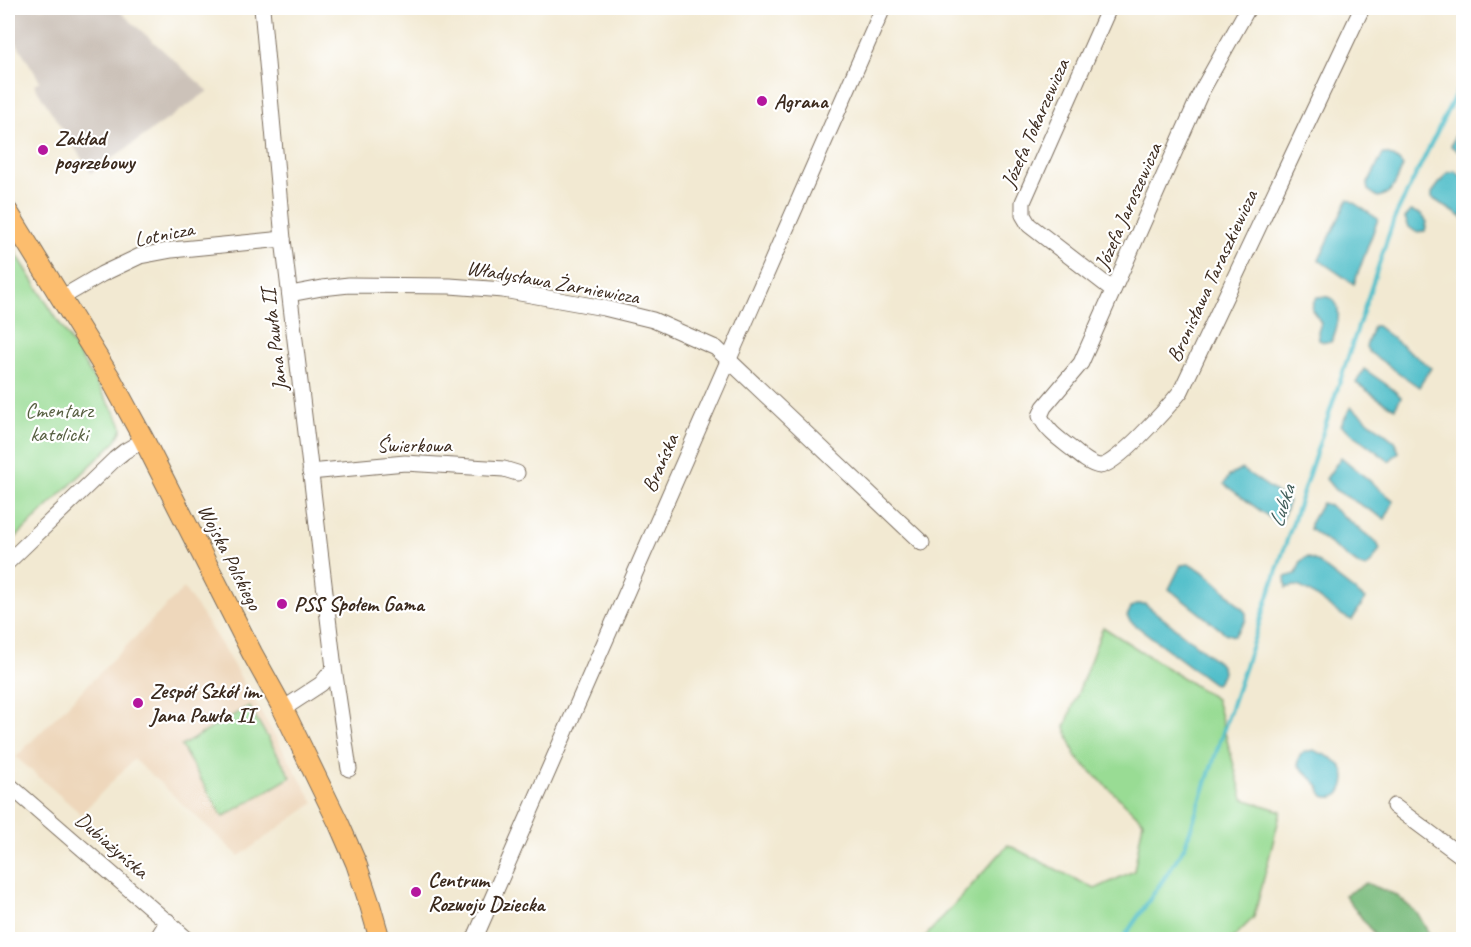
<svg xmlns="http://www.w3.org/2000/svg" width="1471" height="947" viewBox="0 0 1471 947" font-family="Caveat,sans-serif">
<style>
.built{fill:#eed7bb}
.industrial{fill:#ccc2b9}
.green{fill:#99dc94;stroke:#6a8359;stroke-width:1.5}
.forest{fill:#7abc7e;stroke:#5a734e;stroke-width:1.5}
.water{fill:#52bfca;stroke:#467474;stroke-width:1.5}
.lines{fill:none;stroke-linecap:round;stroke-linejoin:round}
.stream{stroke:#52bfca;stroke-width:4}
.minor-casing{stroke:#7b6d5d;stroke-width:17}
.major-casing{stroke:#7b6d5d;stroke-width:22}
.minor{stroke:#fff;stroke-width:15}
.major{stroke:#fcbd6e;stroke-width:20}
.poi-dot{fill:#b5179e;stroke:#fff;stroke-width:2}
.labels{text-anchor:middle;stroke-width:4.5;stroke-linejoin:round;paint-order:stroke}
.poi-label{font-size:21px;font-weight:bold;fill:#3b2a1e;stroke:#fff;text-anchor:start}
.street-label{font-size:21px;fill:#3b2a1e;stroke:#fff}
.park-label{font-size:21px;fill:#575f41;stroke:#fff}
.water-label{font-size:22px;font-style:italic;fill:#435e5a;stroke:#fff}
</style>
<rect width="100%" height="100%" fill="#fff"/>
<filter id="ink" filterUnits="userSpaceOnUse"><feTurbulence type="fractalNoise" baseFrequency=".0167" numOctaves="2"/><feDisplacementMap in="SourceGraphic" scale="12" xChannelSelector="R" yChannelSelector="G"/><feConvolveMatrix kernelMatrix="1 2 1 2 8 2 1 2 1" color-interpolation-filters="sRGB"/></filter>
<filter id="wash" filterUnits="userSpaceOnUse"><feTurbulence type="fractalNoise" baseFrequency=".008" numOctaves="4" result="noise"/><feDisplacementMap in="SourceGraphic" scale="24" xChannelSelector="R" yChannelSelector="G"/><feGaussianBlur stdDeviation="1.35" result="paint"/><feColorMatrix in="noise" values="0 0 0 0 0 0 0 0 0 0 0 0 0 0 0 0 0 1.4 0 .05"/><feComposite in="paint" operator="in"/></filter>
<g filter="url(#wash)">
<rect width="100%" height="100%" fill="#f2e9d2"/>
<!-- built -->
<polygon class="built" points="184,588 221,644 314,803 239,856 134,759 81,814 16,757"/>
<!-- industrial -->
<polygon class="industrial" points="8,8 116,8 208,91 91,173 34,85 40,81 8,29"/>
<!-- green -->
<g class="green">
<polygon points="8,240 121,423 122,429 115,442 8,545"/>
<polygon points="1103,627 1216,699 1243,799 1281,811 1254,917 1232,939 923,939 1008,845 1095,889 1134,871 1143,821 1076,757 1065,727"/>
<polygon points="249,706 291,777 223,817 181,746"/>
</g>
<!-- forest -->
<polygon class="forest" points="1366,883 1396,895 1418,914 1432,939 1377,939 1345,895"/>
<!-- water -->
<g class="water">
<polygon points="1461,119 1463,121 1463,155 1451,146"/>
<path d="M1383 154C1390 153 1399 160 1403 166 1397 179 1394 194 1378 197L1368 190 1367 185Z"/>
<polygon points="1455,171 1463,178 1463,218 1432,198 1432,193 1447,173"/>
<polygon points="1348,199 1378,219 1354,284 1319,260"/>
<polygon points="1411,211 1421,214 1427,222 1425,231 1416,232 1409,227 1405,218"/>
<path d="M1317 297C1347 292 1339 327 1331 342H1324L1319 340 1318 332 1321 323 1318 318 1312 310 1313 303Z"/>
<polygon points="1373,326 1377,326 1431,368 1419,387 1369,352 1366,347"/>
<path d="M1364 369 1390 387 1401 397 1395 408C1381 402 1369 391 1356 383Z"/>
<polygon points="1351,407 1394,441 1399,452 1389,461 1341,425"/>
<polygon points="1341,457 1394,501 1385,519 1335,490 1326,479"/>
<polygon points="1242,469 1289,501 1280,525 1224,484 1229,476"/>
<polygon points="1322,503 1329,505 1377,543 1380,549 1372,562 1366,568 1360,566 1310,529 1310,524"/>
<path d="M1307 557 1316 561 1365 599 1352 620C1335 615 1308 586 1295 586 1292 586 1289 587 1286 588L1285 577 1296 574 1301 561Z"/>
<path d="M1190 564C1209 573 1232 597 1246 613V620L1234 636 1225 633 1169 589 1181 565Z"/>
<path d="M1137 604H1145L1218 662C1226 671 1223 674 1217 683L1214 684 1130 621 1127 616 1131 608Z"/>
<path d="M1313 750C1323 754 1337 759 1342 768 1348 777 1344 795 1333 797 1329 798 1327 797 1323 796L1318 785 1298 765V759L1302 753Z"/>
</g>
<g class="lines">
<!-- stream -->
<polyline class="stream" points="1122,940 1167,874 1185,846 1394,219 1464,77"/>
</g>
</g>
<g filter="url(#ink)">
<g class="lines">
<defs>
<g id="minor">
<polyline points="262,8 283,239 334,668 349,769"/>
<polyline points="1109,8 1023,202 1023,215 1029,225 1113,290"/>
<path d="M1248 8 1201 92 1081 363 1044 407 1040 416C1047 431 1059 439 1072 449 1079 455 1090 465 1100 466 1116 466 1169 406 1181 391L1362 8"/>
<polyline points="290,294 322,288 349,285 450,286 503,290 604,308 653,320 716,348 922,543"/>
<polyline points="61,298 102,274 140,256 172,250 283,239"/>
<polyline points="310,472 405,463 504,469 517,473"/>
<polyline points="8,562 115,459 125,451 144,440"/>
<polyline points="283,709 321,684 334,668"/>
<polyline points="8,784 188,940"/>
<polyline points="1394,806 1464,858"/>
<polyline points="156,940 168,921"/>
<polyline points="474,940 883,8"/>
</g>
<polyline id="major" points="8,212 111,379 144,440 252,653 283,709 339,824 356,863 370,905 380,940"/>
</defs>
<!-- minor casing -->
<use href="#minor" class="minor-casing"/>
<!-- major casing -->
<use href="#major" class="major-casing"/>
<!-- minor -->
<use href="#minor" class="minor"/>
<!-- major -->
<use href="#major" class="major"/>
</g>
</g>
<!-- markers -->
<g class="poi-dot">
<circle cx="762" cy="101" r="6"/>
<circle cx="43" cy="150" r="6"/>
<circle cx="282" cy="604" r="6"/>
<circle cx="138" cy="703" r="6"/>
<circle cx="416" cy="892" r="6"/>
</g>
<g class="labels">
<!-- poi labels -->
<g class="poi-label">
<text x="774" y="108">Agrana</text>
<text x="55" y="145">Zakład<tspan x="55" dy="24">pogrzebowy</tspan></text>
<text x="294" y="611">PSS Społem Gama</text>
<text x="150" y="698">Zespół Szkół im.<tspan x="150" dy="24">Jana Pawła II</tspan></text>
<text x="428" y="887">Centrum<tspan x="428" dy="24">Rozwoju Dziecka</tspan></text>
</g>
<!-- street labels -->
<g class="street-label">
<text transform="translate(1035 123) rotate(-66)" y="7">Józefa Tokarzewicza</text>
<text transform="translate(1128 206) rotate(-66)" y="7">Józefa Jaroszewicza</text>
<text transform="translate(164 234) rotate(-11)" y="7">Lotnicza</text>
<text transform="translate(1212 276) rotate(-65)" y="7">Bronisława Taraszkiewicza</text>
<text transform="translate(553 282) rotate(10)" y="7">Władysława Żarniewicza</text>
<text transform="translate(274 340) rotate(-97)" y="7">Jana Pawła II</text>
<text x="414" y="452">Świerkowa</text>
<text transform="translate(660 463) rotate(-66)" y="7">Brańska</text>
<text transform="translate(230 557) rotate(63)" y="7">Wojska Polskiego</text>
<text transform="translate(112 845) rotate(41)" y="7">Dubiażyńska</text>
</g>
<!-- park labels -->
<g class="park-label">
<text x="59" y="417">Cmentarz<tspan x="59" dy="24">katolicki</tspan></text>
</g>
<!-- water labels -->
<g class="water-label">
<text transform="translate(1281 506) rotate(-72)" y="8">Lubka</text>
</g>
</g>
<!-- margin -->
<rect width="1471" height="947" fill="none" stroke="#fff" stroke-width="30"/>
</svg>
